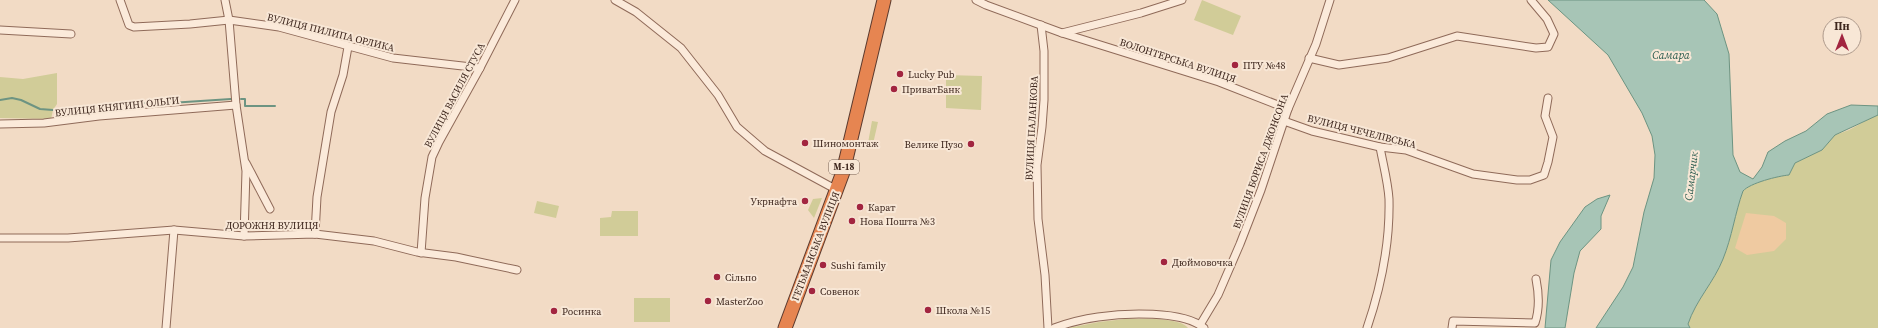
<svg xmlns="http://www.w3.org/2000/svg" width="1878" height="328" viewBox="0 0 1878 328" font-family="'Source Serif 4',serif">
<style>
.green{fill:#d1cc98}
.sand{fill:#efcaa1}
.water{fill:#a7c5b6;stroke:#6d9482}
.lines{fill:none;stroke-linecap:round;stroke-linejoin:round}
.stream{stroke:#6d9482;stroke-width:2}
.street-casing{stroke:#8f6a59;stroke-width:9}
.highway-casing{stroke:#5c3a2e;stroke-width:15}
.street{stroke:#fbeada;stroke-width:7}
.highway{stroke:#e68551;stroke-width:13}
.poi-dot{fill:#a22540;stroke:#f8e7d6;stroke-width:1.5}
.labels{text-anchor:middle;stroke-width:4;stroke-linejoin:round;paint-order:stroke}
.shield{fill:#f8e7d6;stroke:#766155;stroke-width:1}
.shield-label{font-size:9px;font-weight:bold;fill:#3e271e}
.street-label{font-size:10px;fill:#3e271e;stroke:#f8e7d6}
.poi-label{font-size:10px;fill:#3e271e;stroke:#f8e7d6;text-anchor:start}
.water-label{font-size:11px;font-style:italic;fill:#2d5e51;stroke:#f8e7d6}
</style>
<rect width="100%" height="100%" fill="#f2dbc5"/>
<!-- green -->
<g class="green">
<polygon points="1202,0 1241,16 1233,35 1194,20"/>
<polygon points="57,73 57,104 53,110 51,119 0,118 0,77 23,79"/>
<polygon points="946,75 982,76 981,110 946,108"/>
<path d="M1876 115H1878V328H1690L1688 324C1696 301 1714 282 1723 259 1732 238 1735 213 1743 191 1750 183 1778 176 1789 175L1795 163 1822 150 1835 135 1849 130Z"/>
<polygon points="872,121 878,122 873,144 870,145 868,143"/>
<polygon points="822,198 814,218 808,210 813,199"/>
<polygon points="537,201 559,206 556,218 534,213"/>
<polygon points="612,211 638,211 638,236 600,236 600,218 611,217"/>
<rect x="634" y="298" width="36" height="24"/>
<path d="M1125 319C1138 319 1180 317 1188 328H1068L1099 322Z"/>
</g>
<!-- sand -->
<polygon class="sand" points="1746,213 1774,216 1786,223 1786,239 1774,251 1747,255 1735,248"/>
<!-- water -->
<g class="water">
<path d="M1548 0H1704L1717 14 1729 54 1733 155 1740 172 1753 179 1762 167 1768 152 1785 141 1806 131 1827 114 1851 105 1878 106V115L1835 135 1822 150 1795 163 1789 175C1778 176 1750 183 1743 191 1735 213 1732 237 1723 259 1714 282 1696 300 1688 324L1690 328H1596L1623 287 1633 267 1644 212 1654 178 1655 155 1652 136 1642 113 1608 55Z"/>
<polygon points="1610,195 1601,216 1601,229 1580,251 1574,273 1565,328 1545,328 1551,260 1560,242 1585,207 1597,199"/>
</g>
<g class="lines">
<!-- stream -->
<g class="stream">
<polyline points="241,99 245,99 245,106 275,106"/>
<polyline points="0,100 12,98 21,100 40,109 53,110 136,103 170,103 231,99"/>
</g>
<defs>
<g id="street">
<polyline points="120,0 129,25 134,27 190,24 229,20 279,27 393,58 480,68"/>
<polyline points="225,0 229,20 236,105 246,171 244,236"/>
<polyline points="615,0 636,12 681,48 718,95 737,127 765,151 837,190"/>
<polyline points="976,0 986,5 1062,33 1219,82 1288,109"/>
<polyline points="1041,25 1044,51 1044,100 1042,127 1037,165 1038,219 1045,275 1048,328"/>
<polyline points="0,30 71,34"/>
<polyline points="1062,33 1141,13 1182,0"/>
<polyline points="1309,58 1339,65 1388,58 1457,36 1536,48 1548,47 1554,34 1547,19 1531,0"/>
<polyline points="1284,121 1312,131 1380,147 1406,150 1473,174 1517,180 1530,180 1544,175 1548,162 1553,137 1545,116 1548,98"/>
<polyline points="0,124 44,123 99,116 236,105"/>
<polyline points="246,163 270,209"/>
<polyline points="315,234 317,197 331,112 343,75 348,47"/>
<polyline points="0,238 68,238 174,230 244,236 315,234 374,241 417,252 456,257 517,270"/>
<polyline points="421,253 425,198 432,157 439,142 480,68 515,0"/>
<polyline points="1200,325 1218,295 1240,244 1261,190 1288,109 1316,44 1330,0"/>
<polyline points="166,328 174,230"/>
<path d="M1054 328C1068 323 1083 319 1098 317 1124 313 1183 310 1204 328"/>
<path d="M1367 328C1381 287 1390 242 1389 199 1388 182 1383 164 1380 147"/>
<path d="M1452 328 1453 321 1535 323C1540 308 1539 294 1536 279"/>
</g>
<polyline id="highway" points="785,328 843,172 884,0"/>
</defs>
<!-- street casing -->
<use href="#street" class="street-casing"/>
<!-- highway casing -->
<use href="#highway" class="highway-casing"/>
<!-- street -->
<use href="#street" class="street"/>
<!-- highway -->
<use href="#highway" class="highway"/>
</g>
<!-- markers -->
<g class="poi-dot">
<circle cx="1235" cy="65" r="4"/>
<circle cx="900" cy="74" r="4"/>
<circle cx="894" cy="89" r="4"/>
<circle cx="805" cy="143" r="4"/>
<circle cx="971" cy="144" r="4"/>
<circle cx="805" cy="201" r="4"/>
<circle cx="860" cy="207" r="4"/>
<circle cx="852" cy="221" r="4"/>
<circle cx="1164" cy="262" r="4"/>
<circle cx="823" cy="265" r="4"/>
<circle cx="717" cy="277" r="4"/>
<circle cx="812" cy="291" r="4"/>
<circle cx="708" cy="301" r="4"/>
<circle cx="928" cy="310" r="4"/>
<circle cx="554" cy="311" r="4"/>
</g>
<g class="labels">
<!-- shield labels -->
<rect class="shield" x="829" y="160" width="30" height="14" rx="3"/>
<g class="shield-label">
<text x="844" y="170">М-18</text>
</g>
<!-- street labels -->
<g class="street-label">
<text transform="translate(331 32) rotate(14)" y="4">ВУЛИЦЯ ПИЛИПА ОРЛИКА</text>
<text transform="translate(1178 60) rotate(18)" y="4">ВОЛОНТЕРСЬКА ВУЛИЦЯ</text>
<text transform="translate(454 95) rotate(-62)" y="4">ВУЛИЦЯ ВАСИЛЯ СТУСА</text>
<text transform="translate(117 106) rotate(-6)" y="4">ВУЛИЦЯ КНЯГИНІ ОЛЬГИ</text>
<text transform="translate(1031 128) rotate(-87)" y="4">ВУЛИЦЯ ПАЛАНКОВА</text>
<text transform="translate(1362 131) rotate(14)" y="4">ВУЛИЦЯ ЧЕЧЕЛІВСЬКА</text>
<text transform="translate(1260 161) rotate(-70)" y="4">ВУЛИЦЯ БОРИСА ДЖОНСОНА</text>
<text x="272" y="229">ДОРОЖНЯ ВУЛИЦЯ</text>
<text transform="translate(815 246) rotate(-69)" y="4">ГЕТЬМАНСЬКА ВУЛИЦЯ</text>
</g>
<!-- poi labels -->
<g class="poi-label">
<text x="1243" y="69">ПТУ №48</text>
<text x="908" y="78">Lucky Pub</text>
<text x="902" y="93">ПриватБанк</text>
<text x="813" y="147">Шиномонтаж</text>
<text x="963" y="148" text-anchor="end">Велике Пузо</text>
<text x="797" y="205" text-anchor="end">Укрнафта</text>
<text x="868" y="211">Карат</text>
<text x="860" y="225">Нова Пошта №3</text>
<text x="1172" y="266">Дюймовочка</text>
<text x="831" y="269">Sushi family</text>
<text x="725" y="281">Сільпо</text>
<text x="820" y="295">Совенок</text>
<text x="716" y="305">MasterZoo</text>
<text x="936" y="314">Школа №15</text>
<text x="562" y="315">Росинка</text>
</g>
<!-- water labels -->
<g class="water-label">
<text x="1671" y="59">Самара</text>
<text transform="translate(1691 176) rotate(-83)" y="4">Самарчик</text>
</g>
</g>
<!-- north arrow -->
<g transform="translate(1842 36)"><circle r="19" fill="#f8e7d6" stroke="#ae9a8c"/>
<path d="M0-3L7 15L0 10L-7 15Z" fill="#a22540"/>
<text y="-6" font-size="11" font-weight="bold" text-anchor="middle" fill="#3e271e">Пн</text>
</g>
</svg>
